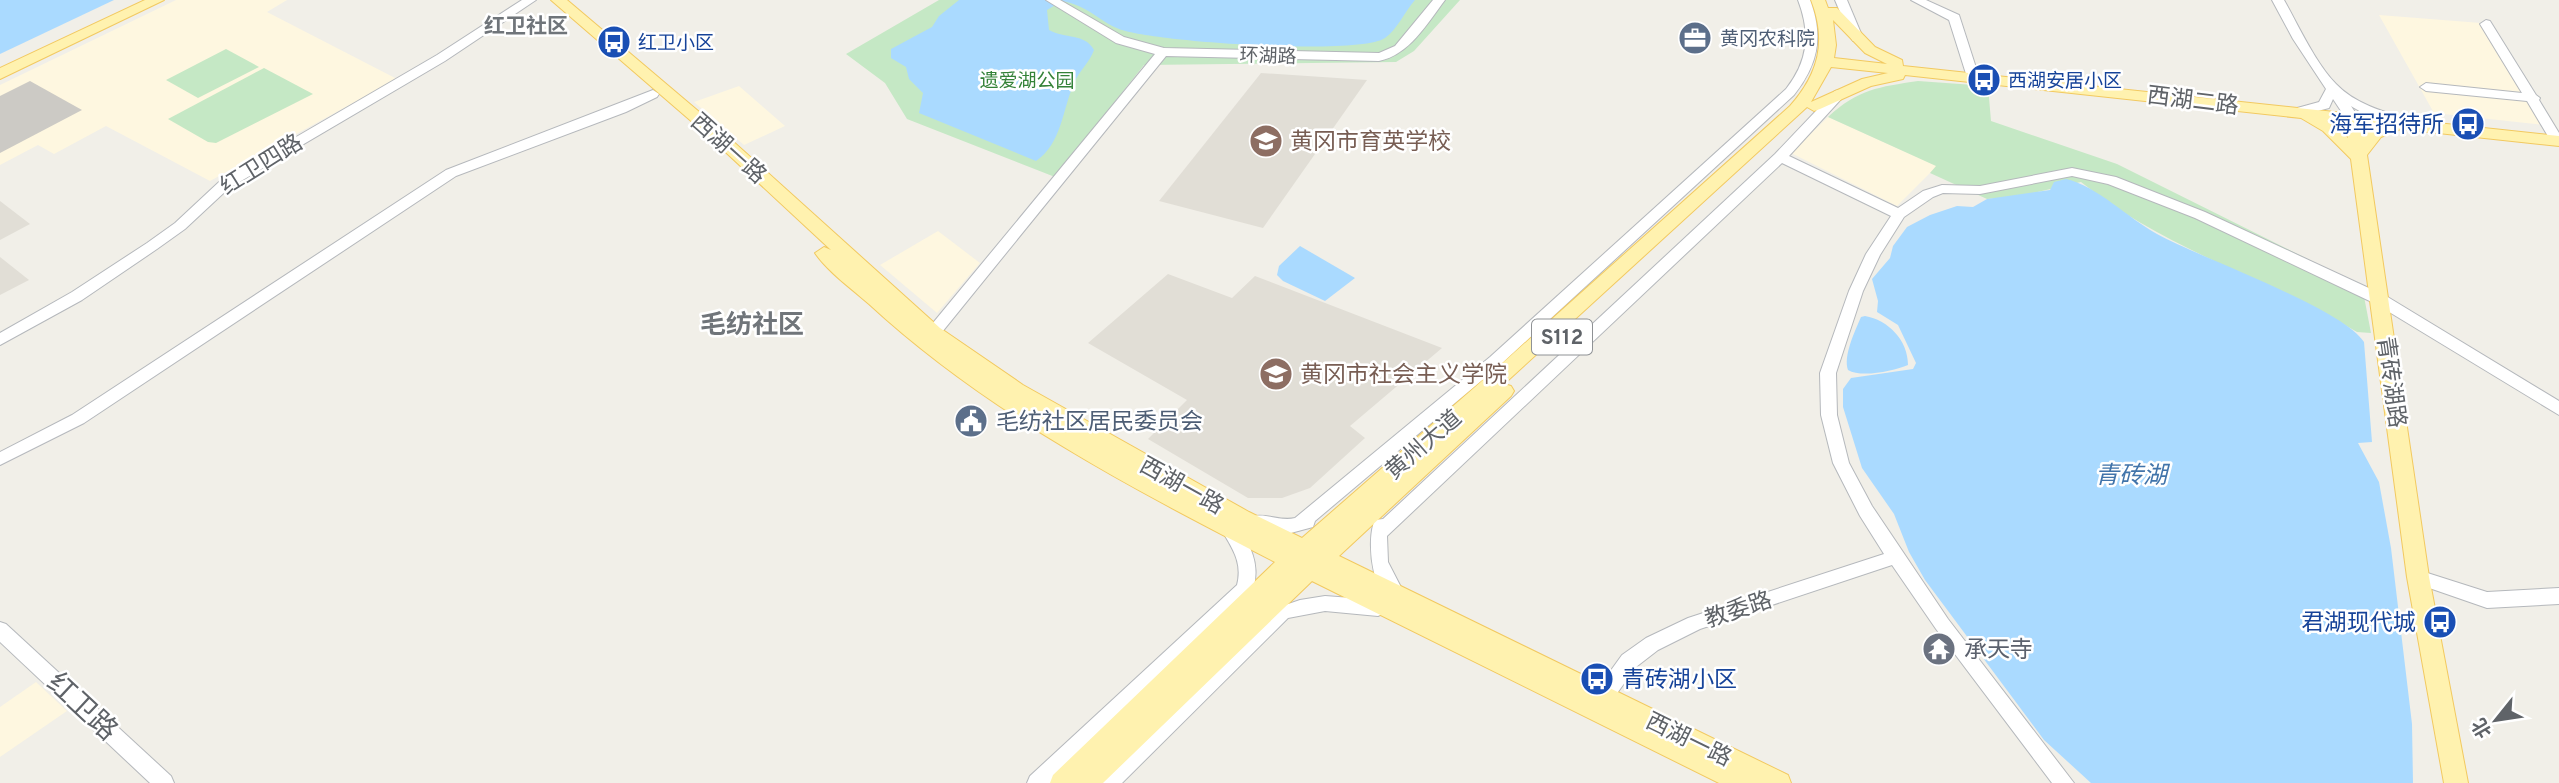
<svg xmlns="http://www.w3.org/2000/svg" width="2559" height="783" viewBox="0 0 2559 783" font-family="Overpass,'Noto Sans SC',sans-serif">
<style>
.commercial{fill:#fef7e0}
.education{fill:#e1ded6}
.green{fill:#c5e8c5}
.water{fill:#aadaff}
.building{fill:#cccac5}
.lines{fill:none;stroke-linecap:round;stroke-linejoin:round}
.minor-casing{stroke:#b5b8bc;stroke-width:2}
.major-casing{stroke:#f2c960;stroke-width:2}
.minor{fill:#fff;fill-rule:evenodd}
.major{fill:#fff2af;fill-rule:evenodd}
.labels{text-anchor:middle;stroke-width:5;stroke-linejoin:round;paint-order:stroke}
.far-service-label{font-size:19px;fill:#4e5e75;stroke:#fff;text-anchor:start}
.far-transit-label{font-size:19px;fill:#164399;stroke:#fff;text-anchor:start}
.far-street-label{font-size:19px;fill:#5f6368;stroke:#fff}
.far-park-label{font-size:19px;fill:#348238;stroke:#fff}
.far-quarter-label{font-size:21px;font-weight:bold;fill:#70757a;stroke:#fff}
.shield{fill:#fff;stroke:#8f9295;stroke-width:2}
.shield-label{font-size:21px;font-weight:bold;fill:#5f6368}
.street-label{font-size:23px;fill:#5f6368;stroke:#fff}
.transit-label{font-size:23px;fill:#164399;stroke:#fff;text-anchor:end}
.education-label{font-size:23px;fill:#785e54;stroke:#fff;text-anchor:start}
.service-label{font-size:23px;fill:#4e5e75;stroke:#fff;text-anchor:start}
.worship-label{font-size:23px;fill:#5b616d;stroke:#fff;text-anchor:start}
.water-label{font-size:24px;font-style:italic;fill:#4174aa;stroke:#fff}
.quarter-label{font-size:26px;font-weight:bold;fill:#70757a;stroke:#fff}
.near-street-label{font-size:28px;fill:#5f6368;stroke:#fff}
</style>
<rect width="100%" height="100%" fill="#f1efe8"/>
<!-- commercial -->
<g class="commercial">
<polygon points="176,0 287,0 267,12 397,79 210,181 106,126 54,154 38,145 0,165 0,85"/>
<polygon points="2379,15 2481,23 2544,125 2434,113"/>
<polygon points="739,86 785,126 744,145 694,102"/>
<polygon points="1828,117 1937,166 1897,206 1791,153"/>
<polygon points="938,231 980,263 937,313 880,265"/>
<polygon points="36,682 67,711 0,757 0,707"/>
</g>
<!-- education -->
<g class="education">
<polygon points="1261,73 1367,80 1263,228 1159,201"/>
<polygon points="0,201 30,224 0,240"/>
<polygon points="0,257 29,280 0,295"/>
<polygon points="1168,274 1232,298 1255,276 1442,348 1350,426 1365,438 1310,488 1282,498 1248,498 1148,439 1187,400 1088,343"/>
</g>
<!-- green -->
<g class="green">
<polygon points="939,0 1460,0 1414,51 1396,62 1144,65 1055,177 907,119 885,83 846,54"/>
<polygon points="226,49 259,67 198,98 166,80"/>
<polygon points="264,68 313,94 216,143 208,142 168,119"/>
<path d="M1918 81 1988 86 1991 121 2117 164 2362 286 2371 333 2357 332C2266 278 2164 249 2081 182L2015 197 1987 199 1930 173 1936 166 1828 117C1858 89 1879 87 1918 81Z"/>
</g>
<!-- water -->
<g class="water">
<polygon points="0,0 114,0 0,54"/>
<path d="M959 0H1415C1405 11 1397 30 1385 38 1359 56 1152 42 1119 29 1097 20 1089 6 1062 1L1047 10 1049 30C1065 39 1085 33 1094 50 1090 62 1079 71 1074 83 1062 111 1062 143 1036 161L919 113 923 93 909 79 906 67 891 58V49L932 27 939 16Z"/>
<path d="M2066 179C2097 186 2128 218 2157 234 2200 258 2343 308 2364 342L2372 442 2358 443 2379 482 2391 548 2412 724 2413 783H2091L2044 740 1925 580 1909 552 1894 514 1862 468 1843 407V389L1851 378 1913 369 1916 363 1898 325 1877 312 1878 301 1872 279 1890 258 1893 246 1907 227 1930 215 1957 206 1973 207 1987 199 2050 190 2054 182Z"/>
<polygon points="1300,246 1355,278 1325,301 1283,281 1277,275 1279,266"/>
<path d="M1865 316C1888 320 1908 340 1908 365 1894 371 1861 378 1848 370 1843 356 1855 331 1861 317Z"/>
</g>
<!-- building -->
<polygon class="building" points="30,81 82,110 0,153 0,96"/>
<g class="lines">
<defs>
<g id="minor">
<polygon points="522,0 536,0 445,61 229,188 185,229 157,249 82,300 0,345 0,333 72,292 147,243 175,223 219,182 437,55"/>
<path d="M1046 0H1060L1124 37 1164 48 1379 53 1395 46 1433 0H1445C1427 24 1409 55 1379 61L1166 56 938 337H928L925 333 928 329 1155 54 1116 43Z"/>
<path d="M1798 0H1810C1824 37 1818 64 1794 95L1500 365 1315 521 1313 527 1287 534 1251 527 1248 522 1251 517C1265 512 1280 522 1295 518L1490 357 1786 89C1808 61 1811 34 1798 0Z"/>
<polygon points="1835,0 1847,0 1863,38 1861,41 1853,41 1851,38"/>
<polygon points="1911,0 1926,0 1959,15 1979,77 1977,80 1973,81 1967,77 1949,20"/>
<path d="M2272 0H2284C2298 25 2316 64 2336 84 2355 104 2384 112 2410 120V126C2396 128 2363 114 2351 106L2360 120 2354 124 2349 123 2333 99 2329 108 2295 117 2290 116V110L2319 102 2326 89 2293 39Z"/>
<polygon points="2486,20 2490,21 2536,95 2540,98 2539,100 2559,133 2559,144 2552,143 2527,101 2426,91 2420,87 2426,83 2522,93 2480,24"/>
<polygon points="653,90 659,94 657,97 626,112 456,176 84,423 0,465 0,452 72,415 446,170"/>
<path d="M1839 90 1843 91V97L1789 156 1898 208 1923 191 1942 185 1980 186 2072 168 2116 177 2205 212 2386 296 2559 401V415L2376 304 2195 218 2108 184 2072 176 1980 194 1943 193 1933 197 1904 217 1880 255 1863 291 1836 373 1837 415 1849 463 1872 506 1948 619 2074 783H2052L1936 629 1892 565 1700 629 1658 650 1636 667 1610 703 1603 705 1596 703 1594 697 1596 691 1622 655 1646 638 1688 618 1884 554 1860 516 1833 463 1821 415 1820 373 1849 291 1866 254 1891 216 1782 163 1387 536 1388 562 1405 595 1402 600C1373 611 1365 540 1375 520L1383 519 1775 154 1835 91Z"/>
<path d="M1230 522C1238 525 1241 530 1245 538 1258 560 1259 580 1248 602L1241 604 1051 783H1027L1030 776 1237 585C1243 562 1232 548 1221 529L1224 524Z"/>
<polygon points="2418,570 2487,592 2559,588 2559,604 2487,608 2412,582 2409,577 2412,572"/>
<polygon points="1325,596 1378,600 1384,603 1387,608 1384,613 1378,616 1325,611 1288,618 1122,783 1098,783 1101,776 1266,617 1268,611 1300,600"/>
<polygon points="0,622 6,624 171,776 174,783 150,783 0,642"/>
</g>
<g id="major">
<polygon points="145,0 164,0 0,79 0,68"/>
<path d="M551 0H567L717 127 940 328 1023 385 1249 512 1302 538 1506 360 1790 106C1819 73 1827 41 1811 0H1825L1828 8H1837L1875 47 1902 60 1903 66 2559 136V146L2401 129 2381 137 2367 155 2429 577 2468 783H2444L2407 577 2351 159 2323 131 2301 118 1905 75 1903 79 1871 86 1820 109 1814 111 1807 107 1504 384 1511 386 1514 391 1511 396 1339 556 1788 775 1791 783H1719L1312 581 1103 783H1050L1053 775 1275 562C1133 489 987 413 869 304 852 289 828 272 815 253L824 247 831 250 705 133ZM1833 20 1865 53 1887 64 1834 58 1836 45ZM1831 67 1888 73 1862 79 1811 102ZM2327 121 2346 123 2348 138ZM2363 125 2378 126 2369 129 2364 136Z"/>
</g>
</defs>
<!-- minor casing -->
<use href="#minor" class="minor-casing"/>
<!-- major casing -->
<use href="#major" class="major-casing"/>
<!-- minor -->
<use href="#minor" class="minor"/>
<!-- major -->
<use href="#major" class="major"/>
</g>
<!-- icons -->
<defs>
<symbol id="office-disc" viewBox="-11 -11 22 22"><circle r="9.5" fill="#5c6f8a" stroke="#fff"/><path d="M-6-3h4V-5.5h4V-3h4V5H-6ZM-1-4.5V-3h2v-1.5ZM-6 0V1H6V0Z" fill="#fff"/></symbol>
<symbol id="bus-disc" viewBox="-11 -11 22 22"><circle r="9.5" fill="#1a4fb4" stroke="#fff"/><path d="M-5-6H5V4H4V6H2V4H-2V6H-4V4H-5ZM-3.5-4V0h7V-4ZM-3.5 1.2v1.5H-2V1.2ZM2 1.2v1.5H3.5V1.2Z" fill="#fff"/></symbol>
<symbol id="school-disc" viewBox="-11 -11 22 22"><circle r="9.5" fill="#8d6e63" stroke="#fff"/><path d="M0-5L7-2L0 1L-7-2ZM-4 1L0 2.5L4 1V4Q0 6-4 4Z" fill="#fff"/></symbol>
<symbol id="university-disc" viewBox="-11 -11 22 22"><circle r="9.5" fill="#8d6e63" stroke="#fff"/><path d="M0-5L7-2L0 1L-7-2ZM-4 1L0 2.5L4 1V4Q0 6-4 4Z" fill="#fff"/></symbol>
<symbol id="civic-disc" viewBox="-11 -11 22 22"><circle r="9.5" fill="#5c6f8a" stroke="#fff"/><path d="M-.6-6.5H3V-4.5H.6V-3L4-1V1h2V6H-6V1h2V-1L-.6-3ZM-1.2 2.5V6h2.4V2.5Z" fill="#fff"/></symbol>
<symbol id="temple-disc" viewBox="-11 -11 22 22"><circle r="9.5" fill="#6b7280" stroke="#fff"/><path d="M0-6L5-2H3V0L6.5 2.5H4V6H1.5V3h-3V6H-4V2.5H-6.5L-3 0V-2H-5Z" fill="#fff"/></symbol>
</defs>
<g fill-rule="evenodd">
<use href="#office-disc" x="1676" y="19" width="38" height="38"/>
<use href="#bus-disc" x="595" y="23" width="38" height="38"/>
<use href="#bus-disc" x="1965" y="61" width="38" height="38"/>
<use href="#bus-disc" x="2449" y="105" width="38" height="38"/>
<use href="#school-disc" x="1247" y="122" width="38" height="38"/>
<use href="#university-disc" x="1257" y="355" width="38" height="38"/>
<use href="#civic-disc" x="952" y="402" width="38" height="38"/>
<use href="#bus-disc" x="2421" y="603" width="38" height="38"/>
<use href="#temple-disc" x="1920" y="630" width="38" height="38"/>
<use href="#bus-disc" x="1578" y="660" width="38" height="38"/>
</g>
<g class="labels">
<!-- far-service labels -->
<g class="far-service-label">
<text x="1720" y="45">黄冈农科院</text>
</g>
<!-- far-transit labels -->
<g class="far-transit-label">
<text x="638" y="49">红卫小区</text>
<text x="2008" y="87">西湖安居小区</text>
</g>
<!-- far-street labels -->
<g class="far-street-label">
<text transform="translate(1268 55) rotate(2)" y="7">环湖路</text>
</g>
<!-- far-park labels -->
<g class="far-park-label">
<text x="1027" y="87">遗爱湖公园</text>
</g>
<!-- far-quarter labels -->
<g class="far-quarter-label">
<text x="526" y="33">红卫社区</text>
</g>
<!-- shield labels -->
<rect class="shield" x="1532" y="319.5" width="60" height="35" rx="5"/>
<g class="shield-label">
<text x="1562" y="344">S112</text>
</g>
<!-- street labels -->
<g class="street-label">
<text transform="translate(2193 100) rotate(7)" y="8">西湖二路</text>
<text transform="translate(729 148) rotate(42)" y="8">西湖一路</text>
<text transform="translate(261 164) rotate(-32)" y="8">红卫四路</text>
<text transform="translate(2392 382) rotate(82)" y="8">青砖湖路</text>
<text transform="translate(1423 444) rotate(-41)" y="8">黄州大道</text>
<text transform="translate(1182 485) rotate(29)" y="8">西湖一路</text>
<text transform="translate(1738 609) rotate(-18)" y="8">教委路</text>
<text transform="translate(1689 739) rotate(26)" y="8">西湖一路</text>
</g>
<!-- transit labels -->
<g class="transit-label">
<text x="2444" y="132">海军招待所</text>
<text x="2416" y="630">君湖现代城</text>
<text x="1622" y="687" text-anchor="start">青砖湖小区</text>
</g>
<!-- education labels -->
<g class="education-label">
<text x="1290" y="149">黄冈市育英学校</text>
<text x="1300" y="382">黄冈市社会主义学院</text>
</g>
<!-- service labels -->
<g class="service-label">
<text x="996" y="429">毛纺社区居民委员会</text>
</g>
<!-- worship labels -->
<g class="worship-label">
<text x="1964" y="657">承天寺</text>
</g>
<!-- water labels -->
<g class="water-label">
<text x="2131" y="483">青砖湖</text>
</g>
<!-- quarter labels -->
<g class="quarter-label">
<text x="752" y="333">毛纺社区</text>
</g>
<!-- near-street labels -->
<g class="near-street-label">
<text transform="translate(83 706) rotate(43)" y="10">红卫路</text>
</g>
</g>
<!-- north arrow -->
<g transform="translate(2496 720) rotate(240)" stroke="#ffffff" stroke-width="5" paint-order="stroke">
<path d="M0-5L12 26L0 18L-12 26Z" fill="#5f6368"/>
<text y="-10" font-size="19" font-weight="bold" text-anchor="middle" fill="#5f6368">北</text>
</g>
</svg>
